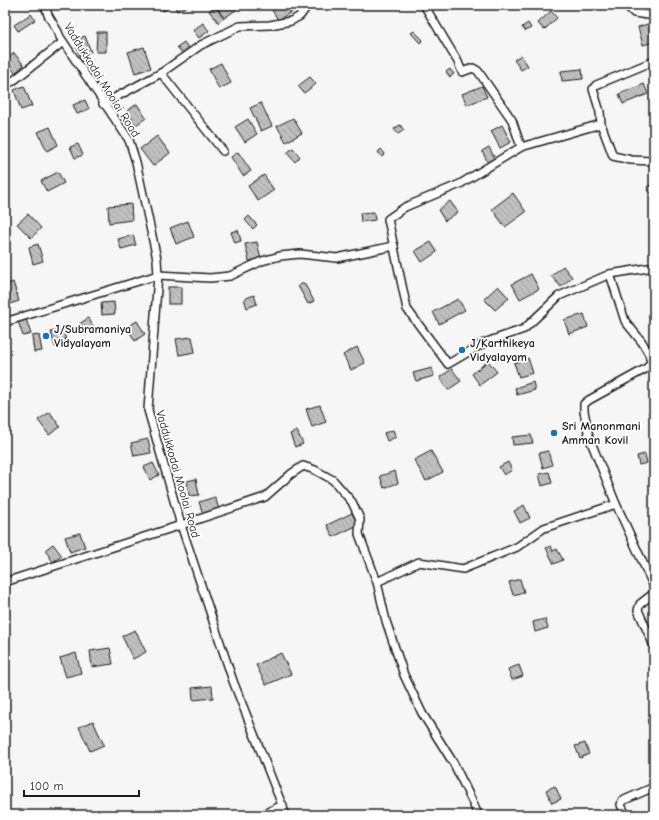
<svg xmlns="http://www.w3.org/2000/svg" width="659" height="820" viewBox="0 0 659 820" font-family="'Comic Neue',sans-serif">
<style>
.building{fill:url(#building-back-hatch);stroke:#1c1c1c}
.lines{fill:none;stroke-linecap:round;stroke-linejoin:round}
.minor-casing{stroke:#1c1c1c;stroke-width:10}
.minor{stroke:#fff;stroke-width:7}
.poi-dot{fill:#1f6fb2;stroke:#fff;stroke-width:1.5}
.labels{text-anchor:middle;stroke-width:3.5;stroke-linejoin:round;paint-order:stroke}
.street-label{font-size:12px;fill:#1c1c1c;stroke:#fff}
.poi-label{font-size:12px;font-weight:bold;fill:#1c1c1c;stroke:#fff;text-anchor:start}
</style>
<defs>
<pattern id="building-back-hatch" width="6" height="6" patternUnits="userSpaceOnUse"><rect width="6" height="6" fill="#c0c0c0"/><path d="M-1 5l2 2M0 0l6 6M5-1l2 2" fill="none" stroke="#a4a4a4"/></pattern>
</defs>
<rect width="100%" height="100%" fill="#f6f6f6"/>
<filter id="ink" filterUnits="userSpaceOnUse"><feTurbulence type="fractalNoise" baseFrequency=".025" numOctaves="2"/><feDisplacementMap in="SourceGraphic" scale="8" xChannelSelector="R" yChannelSelector="G"/><feConvolveMatrix kernelMatrix="1 2 1 2 8 2 1 2 1" color-interpolation-filters="sRGB"/></filter>
<g filter="url(#ink)">
<!-- building -->
<g class="building">
<polygon points="160,5 168,5 170,7 163,11"/>
<polygon points="174,5 190,5 177,11"/>
<polygon points="215,5 232,5 236,10 224,18"/>
<polygon points="269,5 289,5 293,11 278,20"/>
<polygon points="214,6 224,18 219,23 209,11"/>
<polygon points="551,11 557,18 544,30 538,23"/>
<polygon points="31,14 35,20 18,31 14,25"/>
<polygon points="654,22 654,42 643,45 638,27"/>
<polygon points="203,23 209,31 199,38 193,30"/>
<polygon points="528,23 531,28 525,31 522,27"/>
<polygon points="414,31 423,40 420,43 411,33"/>
<polygon points="97,32 106,32 106,52 96,52"/>
<polygon points="85,36 91,52 80,56 74,40"/>
<polygon points="184,42 189,49 183,54 177,47"/>
<polygon points="144,47 151,68 135,73 128,52"/>
<polygon points="14,53 24,65 15,73 5,61"/>
<polygon points="521,55 528,66 521,70 514,60"/>
<polygon points="221,63 231,83 219,89 209,69"/>
<polygon points="450,69 454,74 450,77 446,72"/>
<polygon points="582,69 583,79 562,81 561,71"/>
<polygon points="310,77 316,84 304,93 298,86"/>
<polygon points="644,84 648,94 623,104 619,94"/>
<polygon points="24,86 32,106 21,110 14,90"/>
<polygon points="482,86 487,97 467,105 462,94"/>
<polygon points="85,100 89,109 77,114 73,105"/>
<polygon points="261,103 272,126 261,131 250,108"/>
<polygon points="137,104 146,118 136,125 127,111"/>
<polygon points="293,118 302,133 286,142 277,126"/>
<polygon points="248,119 257,134 245,142 235,127"/>
<polygon points="400,125 404,130 398,134 394,129"/>
<polygon points="502,125 511,142 500,148 491,131"/>
<polygon points="50,127 58,145 47,151 38,132"/>
<polygon points="157,136 170,153 153,166 140,149"/>
<polygon points="78,144 83,155 75,158 70,147"/>
<polygon points="489,147 495,159 488,163 482,151"/>
<polygon points="293,148 300,157 295,162 287,153"/>
<polygon points="381,149 385,154 382,157 378,152"/>
<polygon points="238,152 251,171 243,176 231,157"/>
<polygon points="58,172 64,183 47,192 41,181"/>
<polygon points="264,175 274,190 258,201 248,186"/>
<polygon points="654,183 654,200 647,187"/>
<polygon points="513,193 526,212 505,227 492,209"/>
<polygon points="450,201 458,212 445,221 438,210"/>
<polygon points="131,204 132,220 109,223 108,206"/>
<polygon points="374,212 375,220 361,222 360,213"/>
<polygon points="28,214 41,228 31,238 17,224"/>
<polygon points="249,216 257,225 253,229 245,220"/>
<polygon points="188,221 194,237 176,244 170,228"/>
<polygon points="238,230 241,241 235,243 231,232"/>
<polygon points="133,235 136,245 121,249 118,239"/>
<polygon points="257,242 261,259 249,261 245,244"/>
<polygon points="431,242 437,252 422,262 415,251"/>
<polygon points="38,244 43,261 33,264 29,247"/>
<polygon points="563,266 572,277 561,287 551,276"/>
<polygon points="531,274 539,289 520,299 512,284"/>
<polygon points="13,282 19,301 10,304 5,288 5,285"/>
<polygon points="304,283 314,301 308,304 298,286"/>
<polygon points="498,286 509,298 495,310 484,299"/>
<rect x="168" y="287" width="13" height="17"/>
<polygon points="254,295 257,304 247,308 244,299"/>
<polygon points="458,299 465,310 439,324 433,312"/>
<polygon points="114,302 115,314 102,315 101,303"/>
<polygon points="584,314 588,327 569,334 564,320"/>
<polygon points="88,318 95,328 86,335 78,325"/>
<polygon points="26,319 31,334 23,336 18,321"/>
<polygon points="137,321 145,334 135,341 127,327"/>
<polygon points="63,329 67,344 55,347 51,332"/>
<polygon points="39,335 42,351 34,352 32,336"/>
<polygon points="192,337 195,352 179,355 176,339"/>
<polygon points="357,347 365,363 351,370 343,355"/>
<polygon points="528,358 533,373 519,377 514,363"/>
<polygon points="488,361 497,372 480,385 472,374"/>
<polygon points="432,368 434,376 416,381 413,373"/>
<polygon points="452,369 461,381 448,390 440,377"/>
<polygon points="533,382 535,390 517,395 515,388"/>
<polygon points="320,405 326,422 312,427 306,409"/>
<polygon points="654,409 654,418 653,419 648,413"/>
<polygon points="50,412 60,427 49,435 38,420"/>
<polygon points="393,430 396,437 387,441 384,433"/>
<polygon points="297,431 303,444 295,447 290,434"/>
<polygon points="531,435 533,443 513,445 512,437"/>
<polygon points="148,439 151,453 134,456 131,443"/>
<polygon points="431,451 443,472 426,481 414,460"/>
<polygon points="548,451 552,465 543,468 539,453"/>
<polygon points="645,454 647,463 639,465 637,456"/>
<polygon points="508,462 512,470 504,475 499,467"/>
<polygon points="153,463 159,475 150,480 144,467"/>
<polygon points="395,471 398,483 384,488 380,476"/>
<polygon points="549,472 552,483 542,486 539,474"/>
<polygon points="196,479 199,495 189,496 187,481"/>
<polygon points="215,497 219,509 203,514 199,502"/>
<polygon points="524,505 530,518 520,523 514,511"/>
<polygon points="352,513 358,525 333,537 327,525"/>
<polygon points="80,533 85,547 70,552 65,537"/>
<polygon points="53,544 62,556 53,562 45,550"/>
<polygon points="551,546 553,551 557,549 563,560 554,564 546,548"/>
<polygon points="520,579 524,592 513,595 509,582"/>
<polygon points="545,619 548,628 535,632 533,622"/>
<polygon points="135,630 146,652 133,659 122,636"/>
<polygon points="110,648 113,664 92,667 90,651"/>
<polygon points="76,653 81,673 66,677 60,658"/>
<polygon points="281,653 291,674 266,685 256,665"/>
<polygon points="519,665 523,676 512,680 508,669"/>
<polygon points="212,686 213,698 193,700 192,688"/>
<polygon points="93,721 104,745 90,751 79,727"/>
<polygon points="585,743 589,754 580,758 575,746"/>
<polygon points="555,786 561,799 552,803 546,790"/>
</g>
<g class="lines">
<defs>
<g id="minor">
<polyline points="45,5 48,15 58,32 60,37 129,140 136,162 157,259 158,275 148,410 181,525 233,681 286,815"/>
<polyline points="424,5 458,62 462,72 473,68 478,71 512,120 521,147 460,184 405,207 388,219 407,309 448,364 484,343 524,329 559,296 610,274 654,267"/>
<polyline points="626,5 634,13 648,15 654,13"/>
<polyline points="161,73 223,151"/>
<polyline points="5,85 13,81 63,42"/>
<polyline points="103,104 161,73 201,45 240,26 270,25 291,21 300,16 308,5"/>
<polyline points="601,124 613,156 631,160 652,161 654,164"/>
<polyline points="521,147 601,124 600,112 593,89 596,85 654,61"/>
<polyline points="610,274 625,321 642,342 649,354 651,362 647,368 589,400 584,404 584,411 589,437 616,504 654,587"/>
<polyline points="5,322 158,275 210,278 230,276 262,261 280,256 300,254 337,258 394,246"/>
<polyline points="5,582 181,525 265,497 291,474 303,466 315,470 333,480 352,502 360,519 359,534 377,582 386,621 404,675 422,713 454,764 472,801 478,815"/>
<polyline points="377,582 419,562 463,569 517,547 544,528 616,504"/>
<polyline points="654,593 640,604 638,610 654,646"/>
<polyline points="654,720 652,721 654,725"/>
<polyline points="261,815 283,805"/>
<polyline points="626,815 621,805 622,801 654,787"/>
</g>
</defs>
<!-- minor casing -->
<use href="#minor" class="minor-casing"/>
<!-- minor -->
<use href="#minor" class="minor"/>
</g>
</g>
<!-- markers -->
<g class="poi-dot">
<circle cx="46" cy="336" r="4"/>
<circle cx="462" cy="350" r="4"/>
<circle cx="554" cy="433" r="4"/>
</g>
<g class="labels">
<!-- street labels -->
<g class="street-label">
<text transform="translate(102 80) rotate(58)" y="4">Vaddukkodai Moolai Road</text>
<text transform="translate(178 474) rotate(74)" y="4">Vaddukkodai Moolai Road</text>
</g>
<!-- poi labels -->
<g class="poi-label">
<text x="54" y="333">J/Subramaniya<tspan x="54" dy="14">Vidyalayam</tspan></text>
<text x="470" y="347">J/Karthikeya<tspan x="470" dy="14">Vidyalayam</tspan></text>
<text x="562" y="430">Sri Manonmani<tspan x="562" dy="14">Amman Kovil</tspan></text>
</g>
</g>
<!-- margin -->
<rect width="659" height="820" fill="none" stroke="#fff" stroke-width="20"/>
<rect x="10" y="10" width="639" height="800" fill="none" stroke="#1c1c1c" stroke-width="1.5" filter="url(#ink)"/>
<!-- scale -->
<path d="M24 790v6h115v-6" fill="none" stroke="#1c1c1c" stroke-width="2"/>
<text x="30" y="790" font-size="12" fill="#1c1c1c" stroke="#ffffff" stroke-width="3" paint-order="stroke">100 m</text>
</svg>
